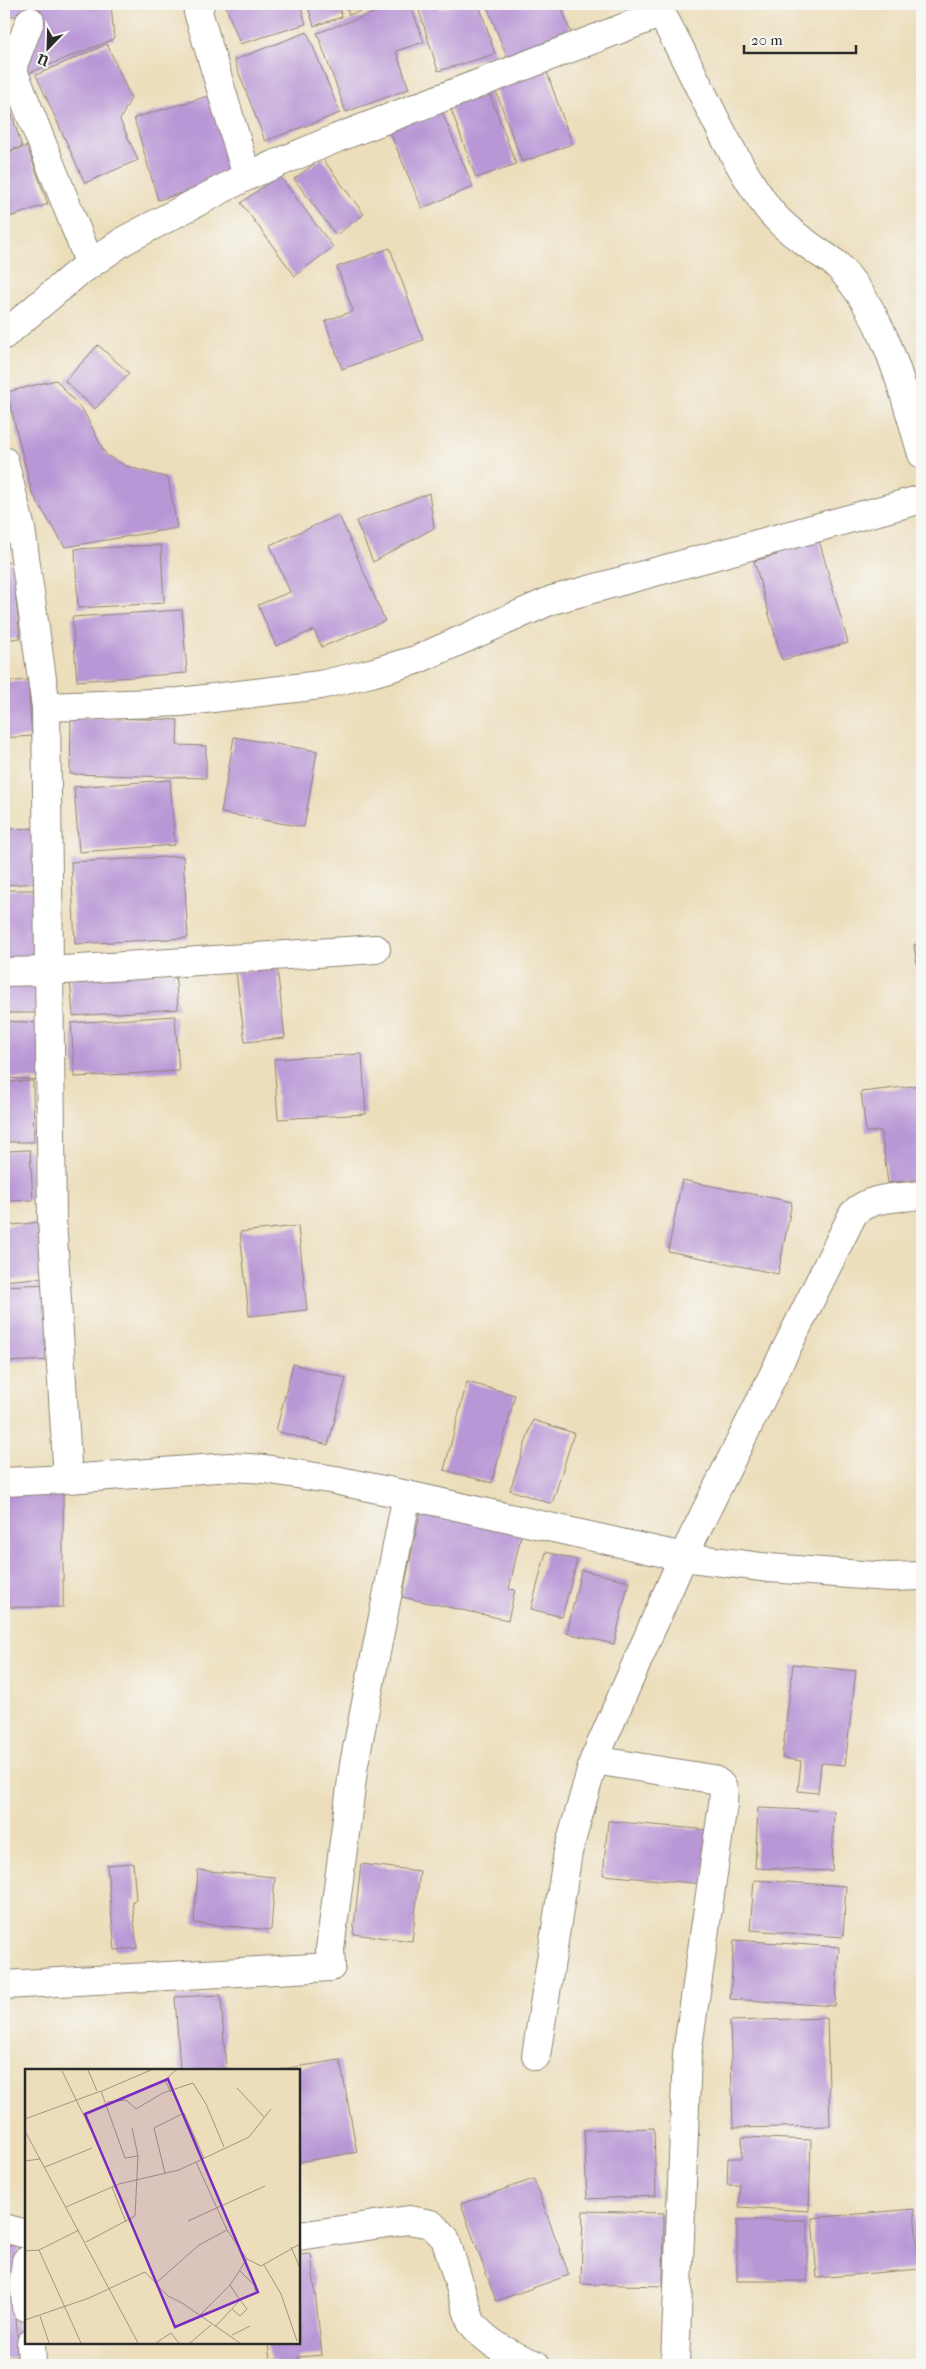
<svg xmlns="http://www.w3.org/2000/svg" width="926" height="2369" viewBox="0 0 926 2369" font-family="'IM FELL French Canon',serif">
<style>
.building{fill:#b997d6}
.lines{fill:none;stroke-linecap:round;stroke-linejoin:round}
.minor-casing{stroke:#8c8473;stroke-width:30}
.minor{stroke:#fff;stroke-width:28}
.inset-road{fill:none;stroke:#9f9681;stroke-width:1}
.view{fill:#7b2cbf;fill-opacity:0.15;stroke:#7b2cbf;stroke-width:2.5}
.inset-edge{fill:none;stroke:#2b2b2b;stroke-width:2.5}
</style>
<rect width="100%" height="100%" fill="#f6f6f2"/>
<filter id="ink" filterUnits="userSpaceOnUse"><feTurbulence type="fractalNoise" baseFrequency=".02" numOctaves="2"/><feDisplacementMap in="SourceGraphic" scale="10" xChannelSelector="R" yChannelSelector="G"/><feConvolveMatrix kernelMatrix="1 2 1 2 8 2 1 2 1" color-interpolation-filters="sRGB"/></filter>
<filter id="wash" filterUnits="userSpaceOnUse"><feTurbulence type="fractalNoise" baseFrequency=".0096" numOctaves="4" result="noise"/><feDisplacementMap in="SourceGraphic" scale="20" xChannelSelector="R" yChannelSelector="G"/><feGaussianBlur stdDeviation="1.12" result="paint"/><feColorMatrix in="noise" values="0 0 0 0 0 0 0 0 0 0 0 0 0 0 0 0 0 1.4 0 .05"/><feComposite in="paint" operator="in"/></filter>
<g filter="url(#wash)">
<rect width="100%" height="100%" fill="#ecdebb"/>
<g id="blocks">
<!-- building -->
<g class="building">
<rect x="4" y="4" width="20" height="12"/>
<polygon points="37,4 111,4 114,39 24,75"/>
<polygon points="225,4 300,4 306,24 240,44"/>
<polygon points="307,4 338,4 342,17 314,26"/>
<polygon points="345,4 380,4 349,15"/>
<polygon points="399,4 410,4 424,42 396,51 409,89 346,112 317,33"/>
<polygon points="417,4 436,4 441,9 458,4 479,4 495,54 438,71"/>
<polygon points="486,4 560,4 571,33 507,57"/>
<polygon points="307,32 340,113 265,141 234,60"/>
<polygon points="107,44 131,98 120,120 138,160 85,183 36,75"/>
<polygon points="545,67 572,144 522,162 494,86"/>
<polygon points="487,87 516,164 476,178 448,101"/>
<polygon points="4,89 22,147 4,152"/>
<polygon points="212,95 236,178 158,200 134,118"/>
<polygon points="440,107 473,187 422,208 388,128"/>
<polygon points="27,146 48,204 4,219 4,154"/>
<polygon points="322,158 364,214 336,235 294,179"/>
<polygon points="279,175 333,247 295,276 241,203"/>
<polygon points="390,248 423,340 342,369 325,321 353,311 337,267"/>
<polygon points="98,345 129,373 95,409 65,381"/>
<polygon points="56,380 84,412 106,455 126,466 168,478 177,528 65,547 32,493 7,392"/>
<polygon points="429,493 434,528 373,562 356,521"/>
<polygon points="339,515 385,621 322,647 314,630 276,646 258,605 290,592 270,545"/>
<polygon points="817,533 848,643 782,660 754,561 777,555 775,545"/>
<polygon points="161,545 164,603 78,608 75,549"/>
<polygon points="12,562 20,638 4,640 4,563"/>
<polygon points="182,610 187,673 77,681 72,617"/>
<polygon points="28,680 32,736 4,738 4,682"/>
<polygon points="71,717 178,720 177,745 206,746 206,778 70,774"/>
<polygon points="234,737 317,751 304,827 221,813"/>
<polygon points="170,780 175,845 79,852 74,787"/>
<polygon points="40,828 43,883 4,885 4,829"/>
<polygon points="183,856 188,938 75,944 71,862"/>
<polygon points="4,890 43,890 42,959 4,958"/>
<polygon points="922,944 922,992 921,992 914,945"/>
<polygon points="277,967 285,1038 245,1042 236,972"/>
<polygon points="175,971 178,1009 73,1016 70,978"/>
<rect x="4" y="974" width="35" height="39"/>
<polygon points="175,1016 179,1071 75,1077 71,1023"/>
<polygon points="4,1021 45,1023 42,1080 4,1078"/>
<polygon points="362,1054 366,1114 278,1119 274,1059"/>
<polygon points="33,1081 34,1142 4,1142 4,1082"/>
<polygon points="922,1085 922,1179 888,1183 881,1131 866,1132 861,1092"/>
<polygon points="30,1150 33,1200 4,1201 4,1151"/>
<polygon points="682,1180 792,1202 778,1274 668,1251"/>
<polygon points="41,1222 46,1277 4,1281 4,1226"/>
<polygon points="298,1226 307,1310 249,1316 240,1232"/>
<polygon points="49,1284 53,1360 4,1362 4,1286"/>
<polygon points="293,1364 346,1378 328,1445 276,1431"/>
<polygon points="467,1382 515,1395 492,1483 444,1470"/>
<polygon points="533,1420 574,1433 552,1504 510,1490"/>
<rect x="4" y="1488" width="59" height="119"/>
<polygon points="421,1509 522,1531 509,1589 515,1590 508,1620 402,1597"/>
<polygon points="546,1552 577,1560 562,1617 531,1609"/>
<polygon points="581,1570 629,1581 614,1644 567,1633"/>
<polygon points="793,1664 856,1671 845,1765 821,1763 818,1793 798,1791 801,1761 782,1758"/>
<polygon points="758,1808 834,1811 832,1871 755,1868"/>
<polygon points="608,1821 709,1830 704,1884 603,1875"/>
<polygon points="133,1863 136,1900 132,1901 137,1948 115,1950 107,1865"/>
<polygon points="361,1864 420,1871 412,1941 353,1934"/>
<polygon points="198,1870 275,1877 271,1930 194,1923"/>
<polygon points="754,1880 846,1886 843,1937 750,1930"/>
<polygon points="734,1940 839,1947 835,2006 730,1999"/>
<polygon points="221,1995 226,2070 180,2070 175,1997"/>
<polygon points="827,2018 830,2126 733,2128 730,2021"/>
<polygon points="340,2060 357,2152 299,2162 299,2070 283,2069"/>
<polygon points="654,2128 656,2196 587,2199 584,2130"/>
<polygon points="742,2137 811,2140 809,2211 739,2207 740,2185 727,2185 728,2158 742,2158"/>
<polygon points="534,2179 569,2275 496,2301 461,2204"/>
<polygon points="914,2209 919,2269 817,2278 812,2218"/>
<polygon points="583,2211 664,2213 663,2286 581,2284"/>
<rect x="737" y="2220" width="70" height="61"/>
<polygon points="4,2237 18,2240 24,2316 16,2317 19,2357 4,2358"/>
<polygon points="311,2254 322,2355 298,2357 299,2365 275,2365 274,2360 270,2361 268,2343 299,2343 299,2255"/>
</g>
</g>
</g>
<g filter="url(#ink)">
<use href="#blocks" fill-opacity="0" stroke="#8c8473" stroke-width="1"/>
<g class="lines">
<defs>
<g id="minor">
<polyline points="200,4 198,12 247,176"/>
<path d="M656 4C693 68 720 139 762 200 776 222 796 236 817 251 824 256 832 260 838 266 886 316 903 390 922 454"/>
<polyline points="30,21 12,68 90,264"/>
<polyline points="4,335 76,274 125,240 247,176 337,138 662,13"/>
<polyline points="4,461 21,529 46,707 52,1220 68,1479 230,1467 265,1469 335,1480 407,1495 683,1557 770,1568 888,1577 922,1576"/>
<polyline points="46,707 180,702 320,685 371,673 416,660 552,600 922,499"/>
<polyline points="4,972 50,971 376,949"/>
<polyline points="4,1482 68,1479"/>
<path d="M594 1760 712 1779C725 1784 724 1791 723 1804L687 2054 675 2365"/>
<polyline points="4,1985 331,1967 330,1949 354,1764 407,1495"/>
<path d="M536 2056 568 1852 594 1760 683 1557 853 1214C869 1196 899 1198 922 1195"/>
<polyline points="4,2228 26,2234"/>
<path d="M299 2236 409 2220 431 2224 445 2238 471 2322C487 2344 512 2355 536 2365"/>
<polyline points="26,2261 24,2278 26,2307"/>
<polyline points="31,2343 32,2365"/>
</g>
</defs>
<!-- minor casing -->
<use href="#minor" class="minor-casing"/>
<!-- minor -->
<use href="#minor" class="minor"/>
</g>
</g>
<!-- overview -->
<g transform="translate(25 2069)">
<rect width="275" height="275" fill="#ecdebb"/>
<path class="inset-road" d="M63 1 72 22M37 2 67 63M212 19 239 48M77 22 126 1M146 23 140 11 151 1M82 33 101 31 111 40 138 24 168 14 181 35 199 78M0 50 76 22 100 89 113 87M0 62 113 274M0 92 15 90M171 93 224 68 246 40M20 98 67 79M140 104 129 59 159 44 179 89M87 118 101 153M41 138 94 115 154 101 171 93 202 161 222 190 236 197 275 175M163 152 240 117M61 173 110 147 113 87 107 59M266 178 275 199M14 181 56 274M0 182 14 181 54 161M239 196 256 225 272 272M215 202 230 217V222M131 214 174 176 202 161M207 240 215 247 222 240 215 231M15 247 24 274M174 247 205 216 222 190M0 251 64 229 120 203 143 227 157 234 215 274M190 258 215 231 205 216M207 266 225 257M131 274 146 264 154 274M165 274 186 256"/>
<path class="view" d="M143 10 233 223 150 258 60 45Z"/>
<rect width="275" height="275" class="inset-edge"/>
</g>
<!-- margin -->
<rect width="926" height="2369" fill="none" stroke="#f6f6f2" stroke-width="20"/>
<!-- north arrow -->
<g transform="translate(48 48) rotate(203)" stroke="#f6f6f2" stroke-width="4" paint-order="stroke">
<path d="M0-4L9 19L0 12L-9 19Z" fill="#2b2b2b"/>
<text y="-8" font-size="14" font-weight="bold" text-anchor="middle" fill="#2b2b2b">U</text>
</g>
<!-- scale -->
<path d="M744 45v8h112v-8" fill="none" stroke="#2b2b2b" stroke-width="2.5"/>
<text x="751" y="45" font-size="15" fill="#2b2b2b" stroke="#f6f6f2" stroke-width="4" paint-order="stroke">20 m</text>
</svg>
